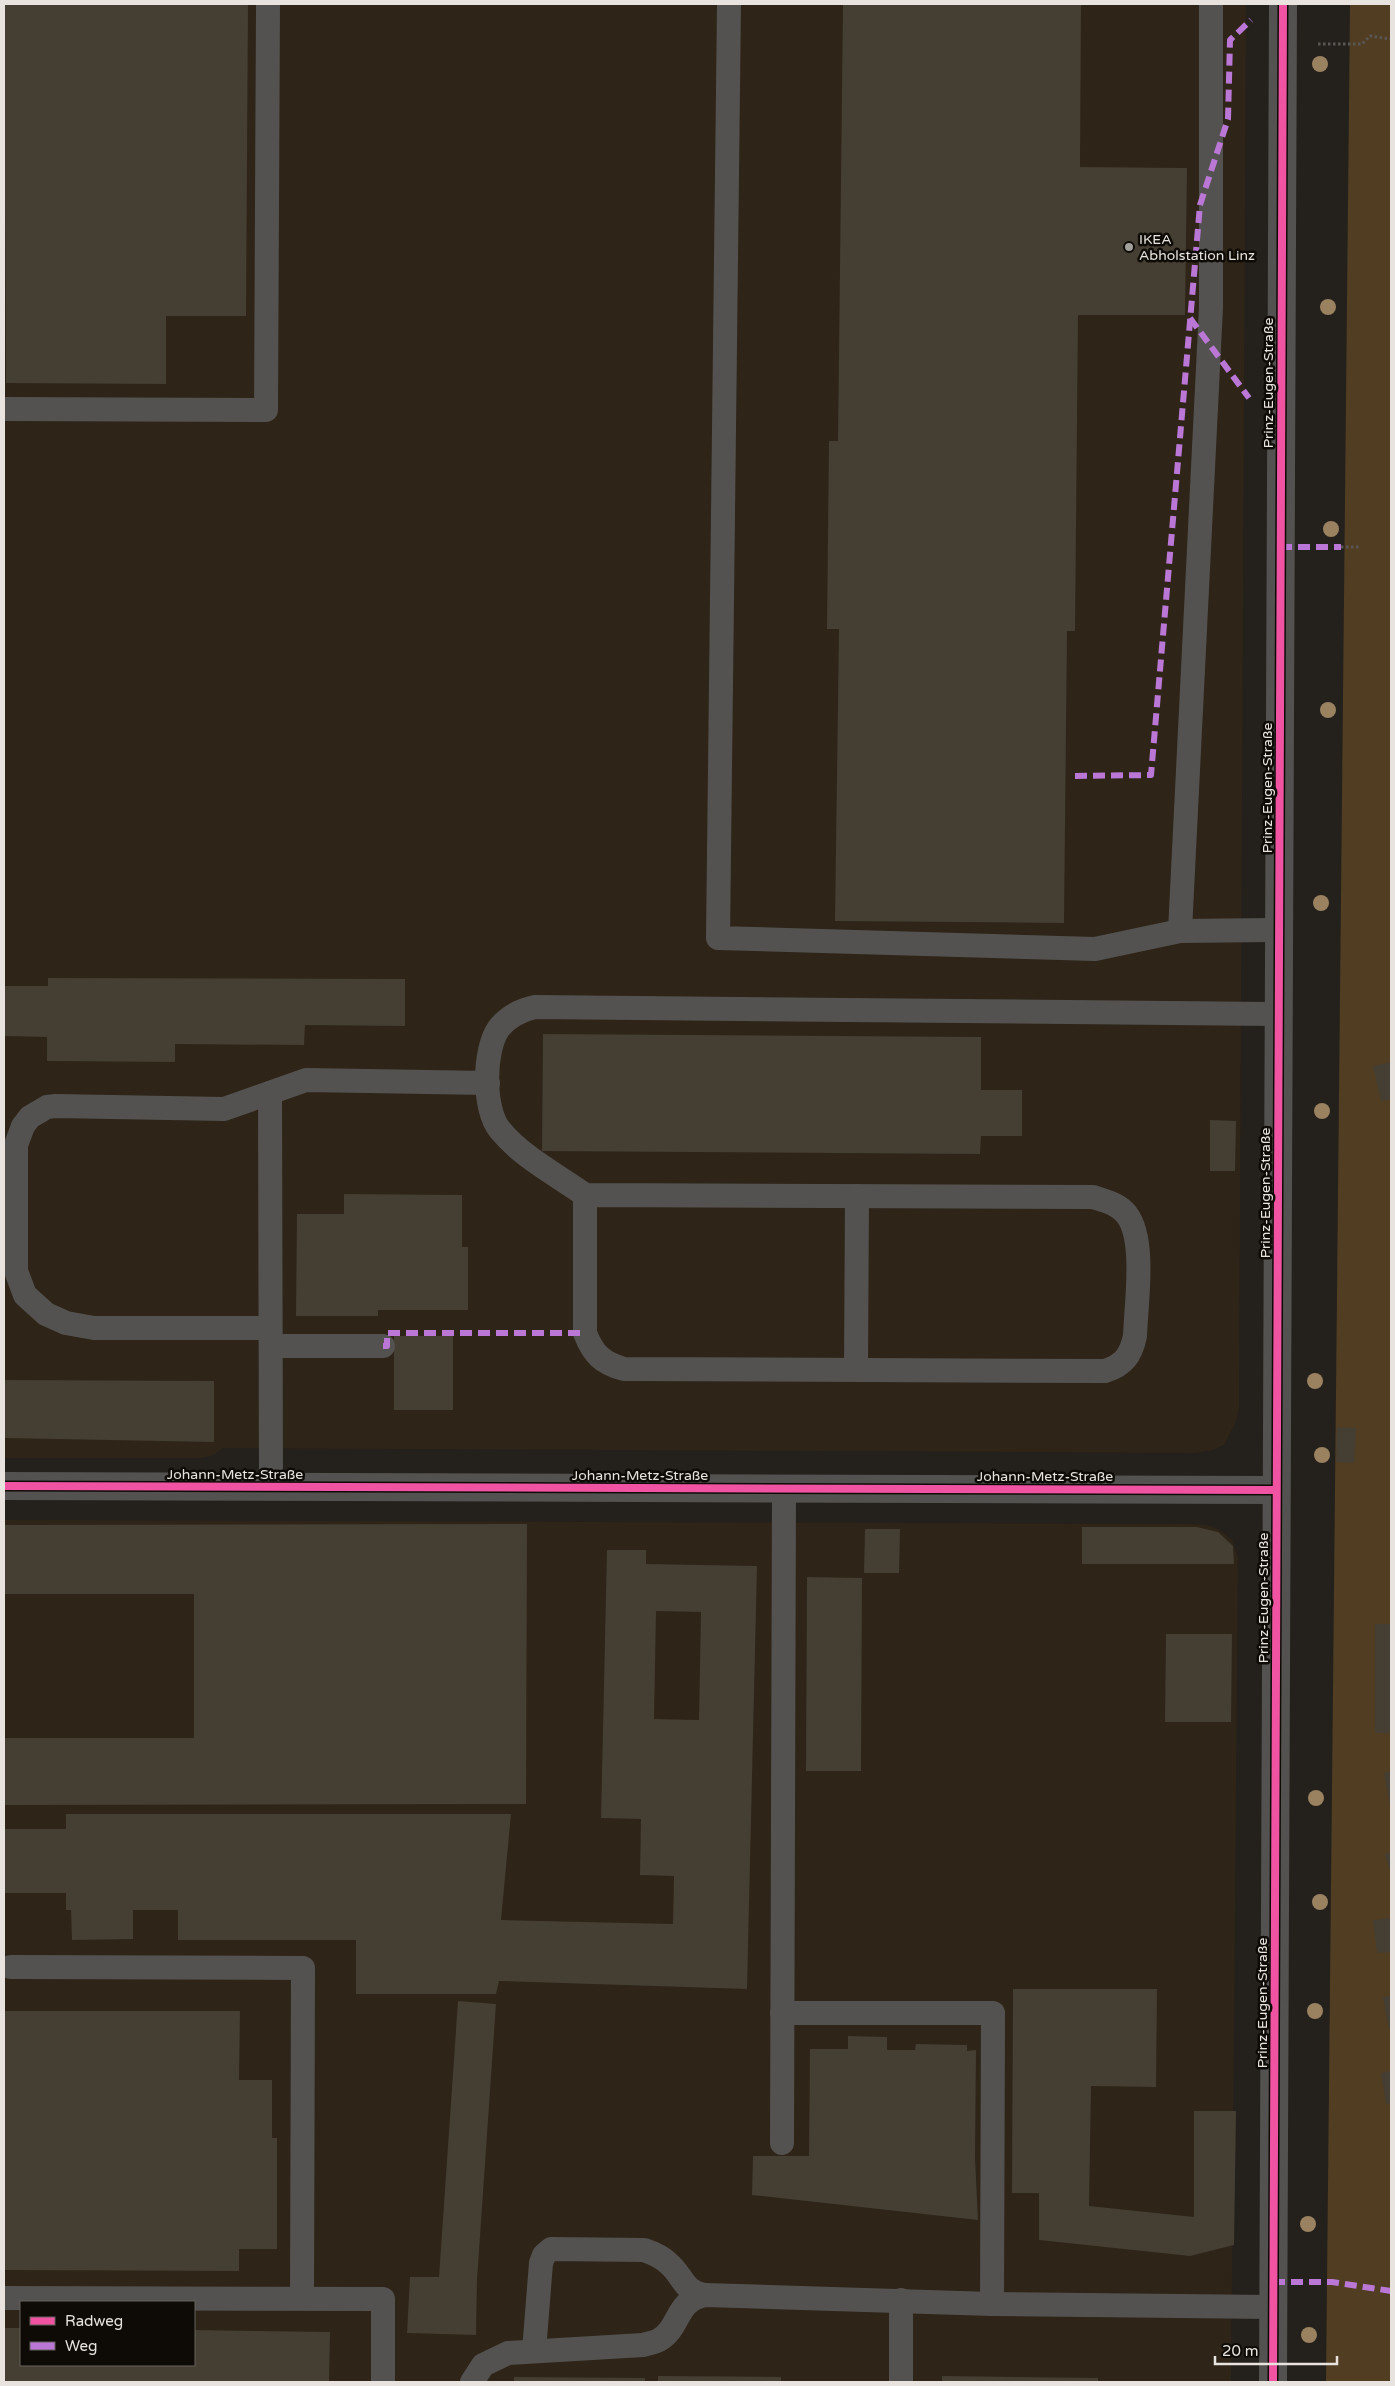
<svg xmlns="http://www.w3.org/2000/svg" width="1395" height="2386" viewBox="0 0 1395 2386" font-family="'Varela Round',sans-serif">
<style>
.built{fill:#2e2418;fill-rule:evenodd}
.green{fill:#503d22}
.building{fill:#453e32;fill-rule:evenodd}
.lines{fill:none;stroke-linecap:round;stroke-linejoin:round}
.path{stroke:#595654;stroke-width:3;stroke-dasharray:2.5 2.5;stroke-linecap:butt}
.service{stroke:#545250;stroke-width:24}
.minor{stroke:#545250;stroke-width:28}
.tertiary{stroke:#545250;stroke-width:28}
.quiet{stroke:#ba77d6;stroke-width:6;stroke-dasharray:12 6;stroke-linecap:butt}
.cycleway-casing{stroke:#0e0b07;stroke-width:11}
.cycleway{stroke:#f153a3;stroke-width:8}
.tree{fill:#9a8160}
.poi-dot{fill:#a39f9a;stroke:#0e0b07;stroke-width:2}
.labels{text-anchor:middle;stroke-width:5;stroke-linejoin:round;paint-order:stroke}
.poi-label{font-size:14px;fill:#e8e3de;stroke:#0e0b07;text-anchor:start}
.street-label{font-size:14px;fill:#e8e3de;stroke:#0e0b07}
</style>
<rect width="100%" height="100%" fill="#24201c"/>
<!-- built -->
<g class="built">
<polygon points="4,4 1246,4 1239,1407 1236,1422 1224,1445 1213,1450 1196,1453 223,1448 214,1455 202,1458 4,1458"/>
<path d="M4 1520 1194 1524 1207 1525 1218 1529 1232 1540 1238 1557 1231 2382H4ZM21 2302H194V2365H21Z"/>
</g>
<!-- green -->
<polygon class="green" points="1350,4 1391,4 1391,2382 1326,2382"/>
<!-- building -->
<g class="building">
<polygon points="4,4 248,4 246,316 166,316 166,384 6,383"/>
<polygon points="843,4 1081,4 1080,167 1187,168 1185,315 1078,315 1075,631 1067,631 1064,923 835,921 839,629 827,629 829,441 838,441"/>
<polygon points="48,978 405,979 405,1026 305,1025 304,1045 175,1044 175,1062 47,1061 47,1037 4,1036 4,986 48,986"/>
<polygon points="543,1034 981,1037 981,1090 1022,1090 1022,1136 981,1136 980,1154 542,1151"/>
<polygon points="1391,1062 1391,1099 1381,1101 1373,1066"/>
<polygon points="1210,1120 1236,1121 1235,1171 1210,1171"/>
<polygon points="344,1194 462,1195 462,1247 468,1247 468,1310 378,1310 378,1316 296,1316 297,1214 344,1214"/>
<rect x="394" y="1336" width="59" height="74"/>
<polygon points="4,1380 214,1381 214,1442 4,1438"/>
<polygon points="1337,1427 1356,1428 1354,1463 1336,1462"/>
<polygon points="527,1524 526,1804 4,1805 4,1738 194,1738 194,1594 4,1594 4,1525"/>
<polygon points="1082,1527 1197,1527 1218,1532 1233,1546 1234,1564 1082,1564"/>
<polygon points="865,1529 900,1529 899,1573 864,1573"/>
<path d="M607 1550H646V1564L757 1566 747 1989 499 1981 496 1994H356V1940H178V1910H133V1939L72 1940 71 1910H66V1893H4V1829H66V1814H511L501 1920 673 1924 674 1876 640 1875 641 1819 601 1818ZM656 1611 701 1612 699 1720 654 1719Z"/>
<polygon points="807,1577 862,1578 861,1771 806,1771"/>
<rect x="1375" y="1624" width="16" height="109"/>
<polygon points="1166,1634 1232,1634 1231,1722 1165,1722"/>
<polygon points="1391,1771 1391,1806 1390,1806 1384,1773"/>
<polygon points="1391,1852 1391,1875 1385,1854"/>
<polygon points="1391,1918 1391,1952 1377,1953 1373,1920"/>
<polygon points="1013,1989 1157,1989 1156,2087 1091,2086 1089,2206 1194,2217 1194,2111 1236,2111 1234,2245 1190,2256 1039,2240 1039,2193 1012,2193"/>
<polygon points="1391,1996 1391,2028 1389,2029 1383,1997"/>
<polygon points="458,2001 496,2004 477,2280 476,2335 407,2333 410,2277 439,2277"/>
<polygon points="4,2011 240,2011 239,2080 272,2080 272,2138 277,2138 277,2249 239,2249 239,2271 4,2270"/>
<polygon points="848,2036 887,2037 887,2050 915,2050 916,2044 967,2045 967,2051 976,2050 975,2158 978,2220 752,2195 753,2156 809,2156 810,2049 848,2049"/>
<polygon points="1391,2071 1391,2103 1386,2104 1381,2073"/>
<polygon points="4,2328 21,2328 21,2365 194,2365 194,2330 330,2332 329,2382 4,2382"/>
<polygon points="658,2376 781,2377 781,2382 658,2382"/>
<polygon points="942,2376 1098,2378 1098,2382 942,2382"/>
<polygon points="514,2377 645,2378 645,2382 514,2382"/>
</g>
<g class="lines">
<!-- path -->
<g class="path">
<polyline points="1318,44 1362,44 1370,36 1391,39"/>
<polyline points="1341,547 1361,547"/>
</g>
<!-- service -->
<g class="service">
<polyline points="729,4 718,938 1095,949 1180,931 1279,930"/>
<polyline points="4,409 266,410 268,4"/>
<polyline points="1180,931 1211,307 1211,4"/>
<polyline points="270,1093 271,1487"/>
<path d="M585 1195V1333C593 1354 602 1363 624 1369L1105 1371C1124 1365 1131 1355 1135 1336 1136 1304 1146 1240 1127 1215 1119 1204 1105 1201 1093 1197L585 1195C557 1175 522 1157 500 1130 483 1110 483 1050 499 1028 508 1017 521 1010 535 1007L1278 1014"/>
<polyline points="270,1328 94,1328 66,1323 46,1314 25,1295 16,1271 16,1145 23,1126 30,1117 47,1107 56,1106 224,1109 306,1080 488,1083"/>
<polyline points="271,1346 383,1346"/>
<polyline points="856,1369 857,1196"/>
<polyline points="11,1967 303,1968 302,2298"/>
<polyline points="782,2013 993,2013 992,2304"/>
<polyline points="782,2143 784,1488"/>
<polyline points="4,2298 383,2299 383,2382"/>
<polyline points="901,2300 901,2382"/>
<path d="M534 2351 541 2263 544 2255 551 2249 644 2250C653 2253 661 2256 668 2263 684 2276 682 2291 705 2295"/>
<path d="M472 2382 483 2365 508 2353 643 2345C648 2343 654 2343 659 2340 681 2327 675 2301 705 2295L992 2304 1273 2307"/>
</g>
<!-- minor -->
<polyline class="minor" points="4,1486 1276,1490"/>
<!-- tertiary -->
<polyline class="tertiary" points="1273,2382 1283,4"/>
<!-- quiet -->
<g class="quiet">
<polyline points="1190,318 1249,398"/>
<polyline points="1280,547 1341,547"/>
<polyline points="1075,776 1151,775 1200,205 1228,119 1230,40 1251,20"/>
<polyline points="383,1346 387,1346 387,1333 585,1333"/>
<polyline points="1273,2282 1332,2282 1391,2291"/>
</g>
<defs>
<g id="cycleway">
<polyline points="4,1486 1276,1490"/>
<polyline points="1273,2382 1283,4"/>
</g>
</defs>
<!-- cycleway casing -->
<use href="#cycleway" class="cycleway-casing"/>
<!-- cycleway -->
<use href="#cycleway" class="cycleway"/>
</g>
<!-- trees -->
<g class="tree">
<circle cx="1320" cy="64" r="8"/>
<circle cx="1328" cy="307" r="8"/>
<circle cx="1331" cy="529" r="8"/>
<circle cx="1328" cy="710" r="8"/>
<circle cx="1321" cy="903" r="8"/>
<circle cx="1322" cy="1111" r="8"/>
<circle cx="1315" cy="1381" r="8"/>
<circle cx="1322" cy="1455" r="8"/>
<circle cx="1316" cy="1798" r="8"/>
<circle cx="1320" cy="1902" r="8"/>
<circle cx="1315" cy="2011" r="8"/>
<circle cx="1308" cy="2224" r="8"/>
<circle cx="1309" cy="2335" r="8"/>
</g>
<!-- markers -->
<circle class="poi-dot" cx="1129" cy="247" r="5"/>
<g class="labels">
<!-- poi labels -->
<g class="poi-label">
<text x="1139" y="244">IKEA<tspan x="1139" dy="16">Abholstation Linz</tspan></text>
</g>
<!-- street labels -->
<g class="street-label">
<text transform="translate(1268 383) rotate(-90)" y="5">Prinz-Eugen-Straße</text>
<text transform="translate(1267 788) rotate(-90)" y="5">Prinz-Eugen-Straße</text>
<text transform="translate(1265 1193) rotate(-90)" y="5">Prinz-Eugen-Straße</text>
<text x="235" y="1479">Johann-Metz-Straße</text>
<text x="640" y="1480">Johann-Metz-Straße</text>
<text x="1045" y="1481">Johann-Metz-Straße</text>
<text transform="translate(1263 1598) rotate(-90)" y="5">Prinz-Eugen-Straße</text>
<text transform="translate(1262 2003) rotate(-90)" y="5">Prinz-Eugen-Straße</text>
</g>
</g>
<!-- border -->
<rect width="1395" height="2386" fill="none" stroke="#e8e3de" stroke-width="10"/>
<!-- legend -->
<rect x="20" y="2301" width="175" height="65" fill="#0e0b07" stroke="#65615d"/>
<rect x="30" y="2317" width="25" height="8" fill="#f153a3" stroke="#65615d"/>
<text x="65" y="2326" font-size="15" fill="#e8e3de">Radweg</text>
<rect x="30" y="2342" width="25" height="8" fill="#ba77d6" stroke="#65615d"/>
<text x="65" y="2351" font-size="15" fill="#e8e3de">Weg</text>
<!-- scale -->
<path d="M1215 2356v8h122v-8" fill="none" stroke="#e8e3de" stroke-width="2.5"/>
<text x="1222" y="2356" font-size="15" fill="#e8e3de" stroke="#0e0b07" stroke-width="4" paint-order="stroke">20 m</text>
</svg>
